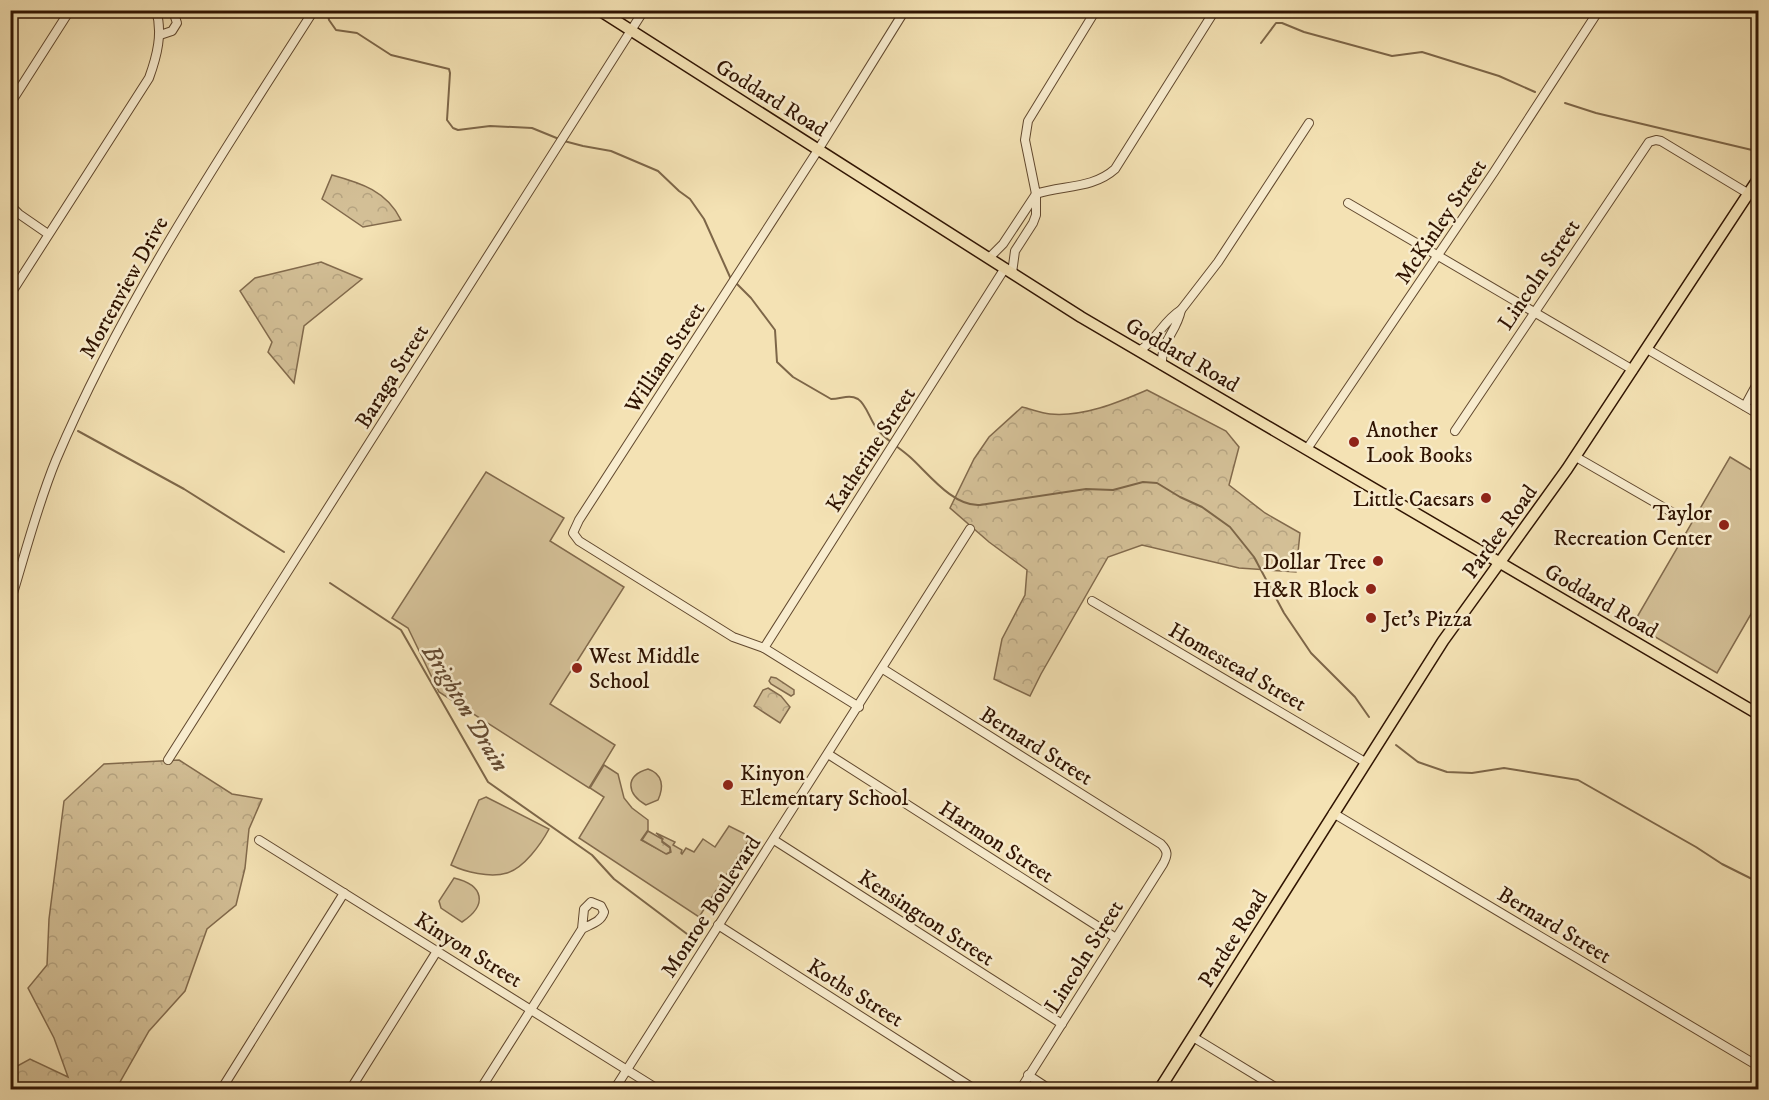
<svg xmlns="http://www.w3.org/2000/svg" width="1769" height="1100" viewBox="0 0 1769 1100" font-family="'IM FELL DW Pica',serif">
<style>
.grass{fill:#d3bf96;stroke:#826a4c;stroke-width:1.5}
.forest{fill:url(#forest-crowns);stroke:#826a4c;stroke-width:1.5}
.lines{fill:none;stroke-linecap:round;stroke-linejoin:round}
.stream{stroke:#7d6648;stroke-width:2}
.minor-casing{stroke:#61482e;stroke-width:10}
.major-casing{stroke:#301402;stroke-width:13}
.minor{stroke:#f8ecce;stroke-width:8}
.major{stroke:#f4e2b4;stroke-width:10}
.poi-dot{fill:#8f2418;stroke:#f8ecce;stroke-width:2}
.labels{text-anchor:middle;stroke-width:5;stroke-linejoin:round;paint-order:stroke}
.street-label{font-size:22px;fill:#301402;stroke:#f8ecce}
.poi-label{font-size:22px;fill:#301402;stroke:#f8ecce;text-anchor:start}
.water-label{font-size:24px;font-style:italic;fill:#644a31;stroke:#f8ecce}
</style>
<defs>
<pattern id="forest-crowns" width="20" height="18" patternUnits="userSpaceOnUse" patternTransform="scale(1.5)"><rect width="20" height="18" fill="#d3bf96"/><path d="M2 6a3 3 0 1 1 6 0M12 15a3 3 0 1 1 6 0" fill="none" stroke="#b5a380"/></pattern>
</defs>
<rect width="100%" height="100%" fill="#f4e2b4"/>
<filter id="stains"><feTurbulence type="fractalNoise" baseFrequency=".00333" numOctaves="4"/><feColorMatrix values="0 0 0 0 .2 0 0 0 0 .09 0 0 0 0 .02 0 0 0 .5 -.17"/></filter>
<radialGradient id="worn" r=".72"><stop offset=".6" stop-color="#630" stop-opacity="0"/><stop offset="1" stop-color="#630" stop-opacity=".3"/></radialGradient>
<!-- grass -->
<g class="grass">
<polygon points="1730,457 1758,474 1758,602 1717,673 1633,624"/>
<polygon points="486,472 564,518 550,541 624,587 550,704 615,745 589,788 439,692 408,628 392,618"/>
<polygon points="604,765 618,774 624,798 632,808 648,820 648,830 641,840 667,854 671,852 670,847 662,841 663,839 656,833 675,842 673,845 682,850 681,853 682,854 686,848 694,852 703,839 715,847 729,826 751,837 699,917 579,838 604,797 590,788"/>
<path d="M648 769C663 774 664 787 658 800L646 805C627 794 624 776 648 769Z"/>
<path d="M486 797 549 829C541 844 524 868 507 873 490 878 465 872 451 865L479 800Z"/>
<path d="M454 878C484 885 488 905 462 922L441 908 439 901Z"/>
</g>
<!-- forest -->
<g class="forest">
<path d="M332 175C361 183 387 191 401 220L363 227 322 199Z"/>
<polygon points="321,262 362,279 304,326 294,383 268,352 272,342 240,291 255,278"/>
<path d="M1147 390 1226 431 1239 447 1229 485 1265 513 1300 533 1296 572 1239 568 1142 545 1108 557 1041 674 1030 696 994 679 1002 639 1025 595 1027 570 989 542 950 508 974 459 989 437 1022 407C1031 409 1041 413 1050 414 1083 417 1117 403 1147 390Z"/>
<polygon points="771,677 776,678 794,690 794,694 791,696 771,684 769,681"/>
<polygon points="768,688 781,696 790,707 780,723 754,706 763,690"/>
<polygon points="179,760 232,794 262,799 249,829 245,868 236,905 207,929 185,991 149,1031 116,1089 11,1089 10,1070 30,1059 68,1077 54,1038 28,988 47,965 49,919 64,801 104,764"/>
<polygon points="648,831 662,839 662,842 670,848 670,852 666,854 642,840"/>
</g>
<g class="lines">
<!-- stream -->
<g class="stream">
<polyline points="327,10 329,20 336,30 357,33 391,55 449,69 450,73 447,120 453,128 458,130 490,126 532,128 559,139"/>
<polyline points="1261,43 1276,23 1282,23 1304,32 1392,56 1422,52 1499,76 1535,92"/>
<polyline points="1565,103 1596,113 1752,150 1758,144"/>
<path d="M564 141 583 146 611 151 658 171 679 191 690 199 704 219 730 277 751 298 775 330 777 362 793 377 831 399C842 399 848 394 858 399 867 405 870 421 878 430 887 441 899 447 910 457 928 473 953 507 980 505L1086 489 1113 490 1143 482 1157 483 1180 497 1202 507 1230 527 1254 557 1284 613 1311 653 1355 697 1369 717"/>
<polyline points="78,431 184,489 284,552"/>
<polyline points="330,583 401,630 488,782 592,855 614,879 691,937"/>
<polyline points="1396,745 1418,762 1447,772 1472,773 1504,768 1578,780 1696,847 1722,864 1758,882"/>
</g>
<defs>
<g id="minor">
<path d="M1096 10 1028 121 1025 140 1036 194C1062 185 1093 189 1115 169L1215 10"/>
<polyline points="157,13 168,11 174,14 177,23 172,31 160,35"/>
<polyline points="10,104 70,10"/>
<polyline points="1348,203 1633,370"/>
<polyline points="10,205 19,214 48,234"/>
<polyline points="989,258 1003,244 1036,194 1036,215 1033,223 1015,251 1012,273"/>
<path d="M10 295 149 78C157 56 163 33 156 10"/>
<polyline points="1181,310 1218,262 1309,123"/>
<polyline points="1647,349 1758,414"/>
<path d="M1139 351C1157 340 1163 321 1181 310 1176 334 1161 339 1162 365"/>
<polyline points="1745,406 1758,382"/>
<polyline points="1455,431 1649,142 1656,140 1661,141 1749,194"/>
<polyline points="1307,449 1494,172 1599,10"/>
<polyline points="1576,457 1675,514"/>
<polyline points="1092,601 1365,762"/>
<path d="M10 603C25 555 37 506 56 460 124 300 221 156 314 10"/>
<polyline points="764,648 1005,268"/>
<path d="M883 669 1161 844C1168 851 1168 855 1163 864L1020 1090"/>
<polyline points="859,707 764,648 733,637 579,541 573,533 579,520 818,150 905,10"/>
<polyline points="1753,710 1758,700"/>
<polyline points="828,754 1116,938"/>
<polyline points="168,760 644,10"/>
<polyline points="1333,813 1758,1066"/>
<polyline points="259,840 659,1090"/>
<polyline points="774,840 1062,1024"/>
<polyline points="718,925 976,1090"/>
<polyline points="1193,1037 1280,1090"/>
<polyline points="1028,1075 1051,1090"/>
<polyline points="221,1090 344,893"/>
<polyline points="350,1090 437,951"/>
<path d="M480 1090 582 929C591 924 601 922 604 912L601 906 591 902 584 909 582 929"/>
<polyline points="614,1090 970,529"/>
</g>
<g id="major">
<polyline points="599,10 1081,317 1758,714"/>
<polyline points="1159,1090 1443,641 1567,469 1758,179"/>
</g>
</defs>
<!-- minor casing -->
<use href="#minor" class="minor-casing"/>
<!-- major casing -->
<use href="#major" class="major-casing"/>
<!-- minor -->
<use href="#minor" class="minor"/>
<!-- major -->
<use href="#major" class="major"/>
</g>
<!-- markers -->
<g class="poi-dot">
<circle cx="1354" cy="442" r="6"/>
<circle cx="1486" cy="498" r="6"/>
<circle cx="1724" cy="525" r="6"/>
<circle cx="1378" cy="561" r="6"/>
<circle cx="1371" cy="589" r="6"/>
<circle cx="1371" cy="618" r="6"/>
<circle cx="577" cy="668" r="6"/>
<circle cx="728" cy="785" r="6"/>
</g>
<g class="labels">
<!-- street labels -->
<g class="street-label">
<text transform="translate(772 97) rotate(32)" y="8">Goddard Road</text>
<text transform="translate(1440 221) rotate(-56)" y="8">McKinley Street</text>
<text transform="translate(1538 274) rotate(-56)" y="8">Lincoln Street</text>
<text transform="translate(123 287) rotate(-61)" y="8">Mortenview Drive</text>
<text transform="translate(1183 354) rotate(30)" y="8">Goddard Road</text>
<text transform="translate(664 357) rotate(-57)" y="8">William Street</text>
<text transform="translate(391 376) rotate(-58)" y="8">Baraga Street</text>
<text transform="translate(870 449) rotate(-57)" y="8">Katherine Street</text>
<text transform="translate(1499 531) rotate(-54)" y="8">Pardee Road</text>
<text transform="translate(1602 600) rotate(30)" y="8">Goddard Road</text>
<text transform="translate(1238 666) rotate(30)" y="8">Homestead Street</text>
<text transform="translate(1037 745) rotate(32)" y="8">Bernard Street</text>
<text transform="translate(997 841) rotate(33)" y="8">Harmon Street</text>
<text transform="translate(710 906) rotate(-57)" y="8">Monroe Boulevard</text>
<text transform="translate(927 917) rotate(33)" y="8">Kensington Street</text>
<text transform="translate(1555 924) rotate(31)" y="8">Bernard Street</text>
<text transform="translate(1232 938) rotate(-58)" y="8">Pardee Road</text>
<text transform="translate(469 949) rotate(32)" y="8">Kinyon Street</text>
<text transform="translate(1083 956) rotate(-58)" y="8">Lincoln Street</text>
<text transform="translate(856 992) rotate(32)" y="8">Koths Street</text>
</g>
<!-- poi labels -->
<g class="poi-label">
<text x="1366" y="437">Another<tspan x="1366" dy="25">Look Books</tspan></text>
<text x="1474" y="506" text-anchor="end">Little Caesars</text>
<text x="1712" y="520" text-anchor="end">Taylor<tspan x="1712" dy="25">Recreation Center</tspan></text>
<text x="1366" y="569" text-anchor="end">Dollar Tree</text>
<text x="1359" y="597" text-anchor="end">H&amp;R Block</text>
<text x="1383" y="626">Jet's Pizza</text>
<text x="589" y="663">West Middle<tspan x="589" dy="25">School</tspan></text>
<text x="740" y="780">Kinyon<tspan x="740" dy="25">Elementary School</tspan></text>
</g>
<!-- water labels -->
<g class="water-label">
<text transform="translate(466 708) rotate(59)" y="8">Brighton Drain</text>
</g>
</g>
<!-- margin -->
<rect width="1769" height="1100" fill="none" stroke="#f4e2b4" stroke-width="36"/>
<rect x="12" y="12" width="1745" height="1076" fill="none" stroke="#301402" stroke-width="3"/>
<rect x="18" y="18" width="1733" height="1064" fill="none" stroke="#301402" stroke-width="1.5"/>
<rect width="100%" height="100%" filter="url(#stains)"/>
<rect width="100%" height="100%" fill="url(#worn)"/>
</svg>
